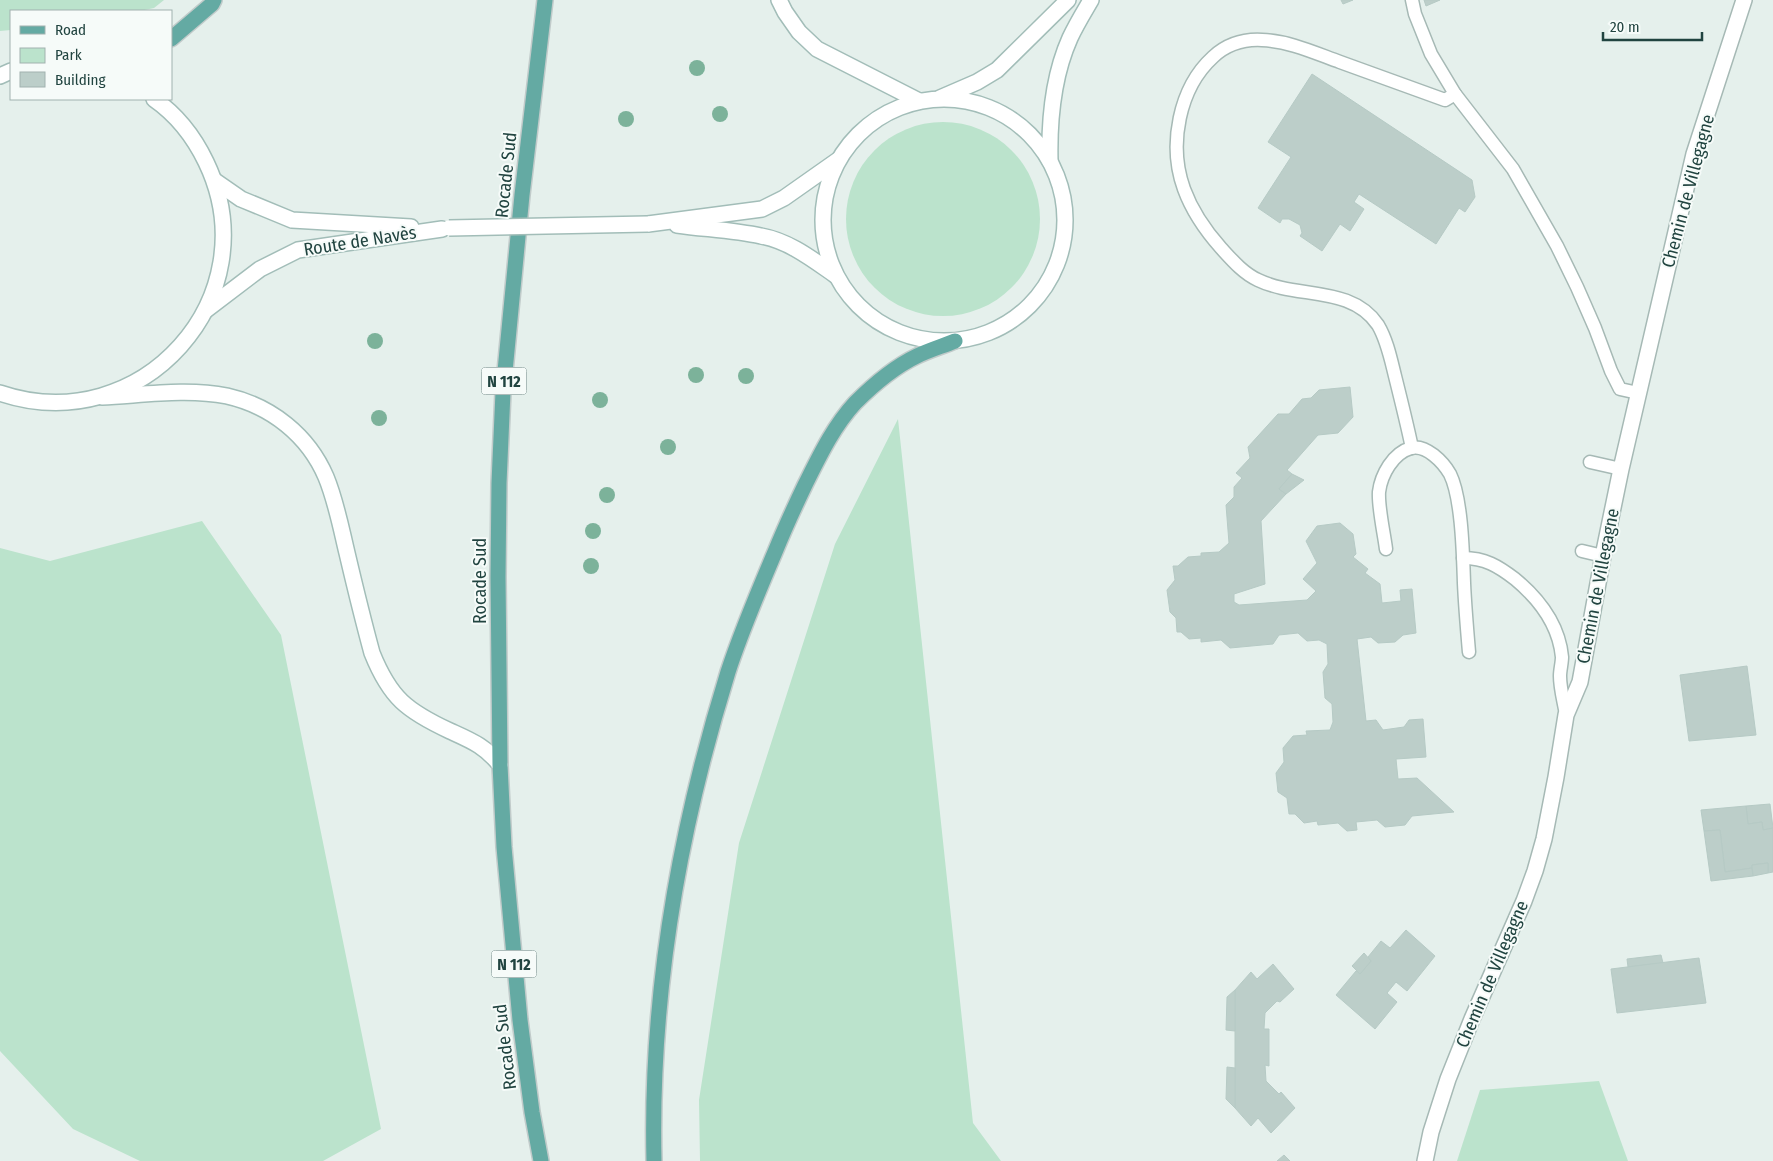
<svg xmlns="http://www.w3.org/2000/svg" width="1773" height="1161" viewBox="0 0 1773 1161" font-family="'Fira Sans Condensed',sans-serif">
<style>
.green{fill:#bbe3cc}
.building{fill:#bccec9;stroke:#b6cac5}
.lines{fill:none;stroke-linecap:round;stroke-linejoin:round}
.service-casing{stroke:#a6b9b5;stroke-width:15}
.minor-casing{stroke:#a6b9b5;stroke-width:18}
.secondary-casing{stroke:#a2bdb8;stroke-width:18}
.primary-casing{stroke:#c1cbca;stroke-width:18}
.service{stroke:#fff;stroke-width:12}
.minor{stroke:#fff;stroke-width:15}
.secondary{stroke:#fff;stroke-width:15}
.primary{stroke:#64aaa3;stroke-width:15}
.secondary-bridge-casing{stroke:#a2bdb8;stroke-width:18;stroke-linecap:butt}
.secondary-bridge{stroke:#fff;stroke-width:15}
.tree{fill:#7cb29a}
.labels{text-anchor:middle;stroke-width:4;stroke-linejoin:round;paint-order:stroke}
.shield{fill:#f6fbf9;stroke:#617b78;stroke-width:1}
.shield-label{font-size:16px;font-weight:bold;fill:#214440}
.street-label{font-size:18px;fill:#214440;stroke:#f6fbf9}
</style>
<rect width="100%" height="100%" fill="#e5f0ec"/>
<!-- green -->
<g class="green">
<polygon points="0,0 164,0 154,8 140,11 11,11 11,30 0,31"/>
<circle cx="943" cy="219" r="97"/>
<polygon points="898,419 973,1123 1001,1161 700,1161 699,1100 739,843 835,544"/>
<polygon points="202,521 281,635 381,1129 323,1161 140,1161 73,1129 0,1051 0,548 50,561"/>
<polygon points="1599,1081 1628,1161 1457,1161 1480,1090"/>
</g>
<!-- building -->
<g class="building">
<polygon points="1341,0 1353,0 1343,4"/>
<polygon points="1424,0 1440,0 1426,6"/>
<polygon points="1312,74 1472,180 1475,197 1465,212 1459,208 1436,244 1359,194 1354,202 1364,209 1350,231 1340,224 1322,251 1300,236 1302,233 1300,225 1289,219 1282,219 1280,223 1258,208 1291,157 1268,142"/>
<polygon points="1350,387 1353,417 1338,433 1318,435 1287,470 1292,474 1279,489 1286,494 1261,521 1265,584 1234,594 1234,602 1239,605 1307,600 1316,591 1303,579 1317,563 1306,541 1317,526 1340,523 1353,534 1356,554 1353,557 1368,569 1365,573 1380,584 1382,603 1401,601 1400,590 1412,589 1416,633 1403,635 1395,642 1378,643 1371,637 1357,639 1366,721 1376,720 1383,730 1404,727 1409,720 1423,719 1426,757 1396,759 1398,779 1417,778 1454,812 1412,816 1405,825 1385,827 1377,820 1356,822 1357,830 1347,831 1338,823 1318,825 1317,821 1304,823 1295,814 1289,814 1287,798 1278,792 1276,773 1284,762 1283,748 1293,736 1307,735 1306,731 1330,730 1333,722 1332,704 1325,698 1323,672 1328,664 1327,644 1319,640 1307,641 1298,633 1279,635 1273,644 1230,648 1221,640 1201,642 1201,638 1189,639 1181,632 1177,632 1176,618 1170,612 1167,590 1175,580 1173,566 1178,566 1188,557 1201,556 1201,553 1219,552 1229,543 1226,505 1234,497 1234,487 1242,478 1236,473 1250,458 1248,447 1278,414 1289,414 1302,399 1311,398 1319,390"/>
<polygon points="1292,474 1304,480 1286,494 1279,489"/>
<polygon points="1747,666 1756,735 1689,741 1680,675"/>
<polygon points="1770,804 1773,828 1763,830 1762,822 1748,824 1746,806"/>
<polygon points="1746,806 1748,824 1762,822 1763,830 1773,828 1773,872 1768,873 1768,863 1752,865 1752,868 1725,872 1720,830 1704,831 1701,810"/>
<polygon points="1720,830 1725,872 1752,868 1753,876 1711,881 1704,831"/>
<polygon points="1768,863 1768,873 1753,876 1752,865"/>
<polygon points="1406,930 1435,956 1407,991 1396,982 1387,993 1397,1002 1375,1029 1336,995 1356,971 1360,974 1371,961 1368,957 1381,941 1390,948"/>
<polygon points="1364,953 1371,961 1360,974 1352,966"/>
<polygon points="1661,955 1663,963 1628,967 1627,959"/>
<polygon points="1699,958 1706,1003 1617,1013 1611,969"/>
<polygon points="1273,964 1294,989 1280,1002 1277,1001 1265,1013 1264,1029 1269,1029 1269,1066 1265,1065 1266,1081 1279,1094 1281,1092 1295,1108 1271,1133 1258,1118 1251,1126 1235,1108 1235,990 1251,972 1257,979"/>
<polygon points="1235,990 1235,1031 1226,1030 1227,997"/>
<polygon points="1227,1067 1235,1068 1235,1108 1226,1099"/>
<polygon points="1284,1155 1290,1161 1277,1161"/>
</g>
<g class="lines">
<defs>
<g id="service">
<polyline points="1412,0 1415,14 1431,54 1455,94 1513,169 1557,246 1577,287 1595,328 1611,371 1620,389 1638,393"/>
<path d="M1412 448C1407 424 1401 400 1395 376 1391 360 1387 340 1378 325 1351 285 1297 299 1258 280 1243 273 1232 260 1221 248 1205 230 1192 211 1184 189 1168 145 1179 88 1213 57 1227 44 1244 39 1262 40 1289 41 1315 53 1340 62 1375 75 1410 87 1445 100L1455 94"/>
<polyline points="1590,462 1621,469"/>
<path d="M1386 549C1384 533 1378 507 1379 492 1381 475 1393 453 1411 448 1426 444 1443 462 1450 474 1462 498 1463 555 1464 583 1465 606 1467 629 1469 652"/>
<polyline points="1582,551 1603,556"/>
<path d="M1463 558C1485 558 1498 566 1515 579 1539 599 1559 625 1562 657 1562 663 1560 670 1560 676 1560 689 1564 702 1566 715"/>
</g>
<polyline id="minor" points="1425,1161 1431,1132 1448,1079 1472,1019 1524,901 1535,871 1544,839 1556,777 1566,715 1580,682 1603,556 1621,469 1694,154 1744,0"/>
<g id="secondary">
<polyline points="779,0 785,12 799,32 817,49 919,101"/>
<polyline points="0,76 11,71"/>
<polyline points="940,98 977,82 997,70 1068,0"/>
<circle cx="944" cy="220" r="121"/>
<path d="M1050 161C1049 119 1053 76 1070 38 1076 25 1084 12 1091 0"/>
<polyline points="215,181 241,199 292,220 411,227"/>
<polyline points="648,224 762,209 784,198 838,160"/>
<path d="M677 225C705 229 734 230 761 236 789 241 812 259 835 275"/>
<polyline points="206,310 260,269 298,250 442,229"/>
<path d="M0 393C141 441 271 297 206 162 194 137 177 115 154 99"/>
<path d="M102 397C143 395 187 388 227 396 271 406 308 435 326 477 336 501 341 528 347 553 355 587 363 620 372 653 390 698 407 711 450 731 472 741 485 746 500 765"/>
</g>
<g id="primary">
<polyline points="171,39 212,4 214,0"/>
<polyline points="541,1161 532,1112 520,1020 504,847 500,765 498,577 499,483 503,392 522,195 545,0"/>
<path d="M654 1161C650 996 679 830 728 672 741 632 758 592 775 552 784 530 794 508 805 485 819 457 833 427 855 403 873 385 894 367 917 356 929 350 943 346 955 341"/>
</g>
</defs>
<!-- service casing -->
<use href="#service" class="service-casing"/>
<!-- minor casing -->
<use href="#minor" class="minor-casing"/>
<!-- secondary casing -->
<use href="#secondary" class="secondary-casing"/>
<!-- primary casing -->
<use href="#primary" class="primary-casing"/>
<!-- service -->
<use href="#service" class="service"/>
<!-- minor -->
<use href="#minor" class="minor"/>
<!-- secondary -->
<use href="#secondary" class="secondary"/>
<!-- primary -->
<use href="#primary" class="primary"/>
<defs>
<polyline id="secondary-bridge" points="449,228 648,224"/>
</defs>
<!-- secondary-bridge casing -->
<use href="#secondary-bridge" class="secondary-bridge-casing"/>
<!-- secondary-bridge -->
<use href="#secondary-bridge" class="secondary-bridge"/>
</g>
<!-- trees -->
<g class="tree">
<circle cx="697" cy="68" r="8"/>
<circle cx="720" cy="114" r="8"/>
<circle cx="626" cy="119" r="8"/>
<circle cx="375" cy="341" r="8"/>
<circle cx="696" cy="375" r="8"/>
<circle cx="746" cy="376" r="8"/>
<circle cx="600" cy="400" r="8"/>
<circle cx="379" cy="418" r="8"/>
<circle cx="668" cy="447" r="8"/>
<circle cx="607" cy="495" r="8"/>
<circle cx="593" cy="531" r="8"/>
<circle cx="591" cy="566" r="8"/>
</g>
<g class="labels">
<!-- shield labels -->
<g class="shield">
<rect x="481.5" y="367.5" width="45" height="27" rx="4"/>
<rect x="491.5" y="950.5" width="45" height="27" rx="4"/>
</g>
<g class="shield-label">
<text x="504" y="387">N 112</text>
<text x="514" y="970">N 112</text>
</g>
<!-- street labels -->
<g class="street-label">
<text transform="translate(506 175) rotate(-84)" y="6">Rocade Sud</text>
<text transform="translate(1688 191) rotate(-75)" y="6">Chemin de Villegagne</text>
<text transform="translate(360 241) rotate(-9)" y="6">Route de Navès</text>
<text transform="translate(480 581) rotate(-90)" y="6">Rocade Sud</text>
<text transform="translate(1598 586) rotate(-79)" y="6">Chemin de Villegagne</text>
<text transform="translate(1492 974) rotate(-67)" y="6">Chemin de Villegagne</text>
<text transform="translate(505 1047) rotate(-97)" y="6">Rocade Sud</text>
</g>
</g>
<!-- legend -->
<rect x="10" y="10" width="162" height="90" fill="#f6fbf9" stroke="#a1b2af"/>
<rect x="20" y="26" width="25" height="8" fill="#64aaa3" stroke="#a1b2af"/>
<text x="55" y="35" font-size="15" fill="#214440">Road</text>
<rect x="20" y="48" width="25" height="15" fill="#bbe3cc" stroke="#a1b2af"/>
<text x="55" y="60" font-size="15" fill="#214440">Park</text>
<rect x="20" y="72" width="25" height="15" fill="#bccec9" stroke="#a1b2af"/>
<text x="55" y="85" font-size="15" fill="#214440">Building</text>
<!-- scale -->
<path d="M1603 32v8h99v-8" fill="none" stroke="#214440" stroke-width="2.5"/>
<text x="1610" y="32" font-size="15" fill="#214440" stroke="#f6fbf9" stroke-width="4" paint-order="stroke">20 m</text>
</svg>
